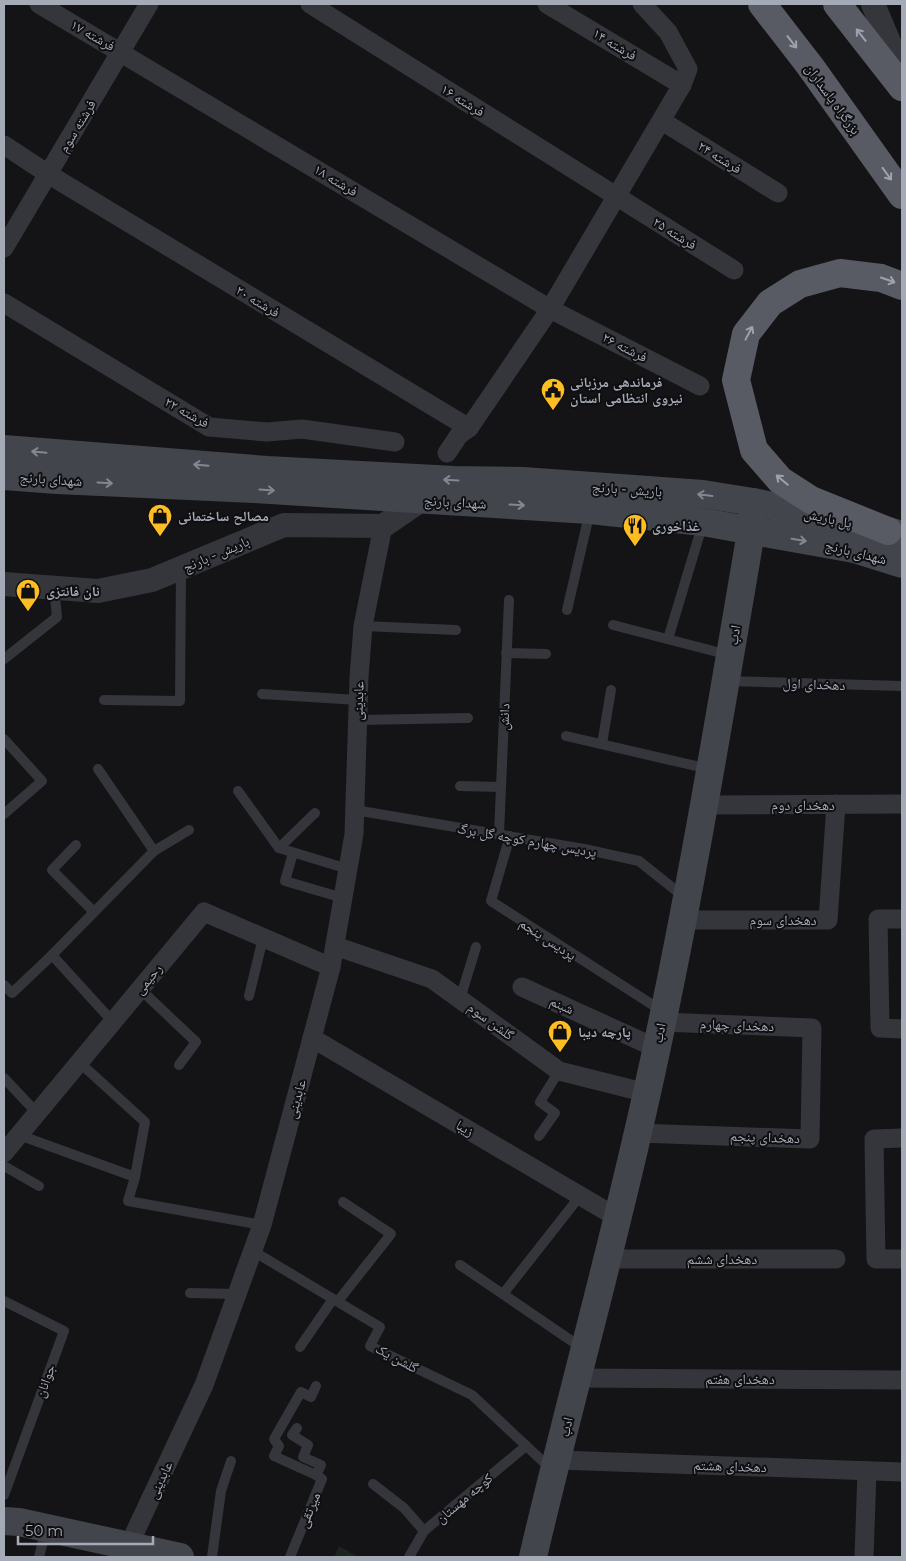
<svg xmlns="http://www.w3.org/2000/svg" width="906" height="1561" viewBox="0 0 906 1561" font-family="Montserrat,'Noto Naskh Arabic',sans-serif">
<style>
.garden{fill:#1c241d}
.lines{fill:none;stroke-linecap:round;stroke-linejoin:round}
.service{stroke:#35363b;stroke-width:10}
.minor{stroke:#35363b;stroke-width:19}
.tertiary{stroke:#35363b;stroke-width:24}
.secondary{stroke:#43454c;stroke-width:28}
.trunk{stroke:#595b64;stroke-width:28}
.oneway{stroke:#9da2af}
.oneway2{stroke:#838792}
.labels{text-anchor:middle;stroke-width:4;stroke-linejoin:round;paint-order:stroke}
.street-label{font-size:14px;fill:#a5aab7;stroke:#0f0f11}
.poi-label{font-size:14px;font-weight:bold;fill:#a5aab7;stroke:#0f0f11;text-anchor:start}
</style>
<rect width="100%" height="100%" fill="#141416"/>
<!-- garden -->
<polygon class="garden" points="339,1546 358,1557 334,1557"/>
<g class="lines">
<!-- service -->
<g class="service">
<polyline points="567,610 590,511"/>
<polyline points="613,625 729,655"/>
<polyline points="363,626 456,630"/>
<polyline points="668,639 703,523"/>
<polyline points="506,653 546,654"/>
<polyline points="4,659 57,617 54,588"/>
<polyline points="726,681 902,686"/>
<polyline points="262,694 358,700"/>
<polyline points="104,700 180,701 181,569"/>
<polyline points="357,720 468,718"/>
<polyline points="566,736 709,769"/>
<polyline points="4,739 42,781 4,814"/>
<polyline points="602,744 611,690"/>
<polyline points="98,769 154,851"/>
<polyline points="460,786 501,787"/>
<polyline points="238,791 279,848 348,869"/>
<polyline points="355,810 584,849 639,861 684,897"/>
<polyline points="499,834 509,600"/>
<polyline points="510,836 491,901 662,1011"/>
<polyline points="76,845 52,870 94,912"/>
<polyline points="279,848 315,813"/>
<polyline points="293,853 285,881 343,898"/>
<polyline points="4,985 12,993 52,955"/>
<polyline points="140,989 196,1042 179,1065"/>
<polyline points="249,996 263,938"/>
<polyline points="460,999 476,947"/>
<polyline points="113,1022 52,955 154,851 189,830"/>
<polyline points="79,1062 145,1122 135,1177"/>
<polyline points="4,1078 37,1113"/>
<polyline points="19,1135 135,1177 128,1201 262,1225"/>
<polyline points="539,1136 555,1113 540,1102 559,1071"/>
<polyline points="4,1166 39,1186"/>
<polyline points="253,1251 380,1327 370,1346 472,1395 552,1470"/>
<polyline points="460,1265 582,1348"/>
<polyline points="190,1293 237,1294"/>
<polyline points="503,1294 580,1196"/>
<polyline points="4,1301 64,1331 4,1495"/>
<polyline points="338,1301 391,1234 343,1202"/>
<polyline points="300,1347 333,1299"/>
<polyline points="316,1475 274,1456 279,1446 274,1439 301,1392 311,1397 316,1386"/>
<polyline points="373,1484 404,1508 424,1531"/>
<polyline points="39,1557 43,1541"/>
<polyline points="212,1557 221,1491 231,1461"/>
<polyline points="290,1557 322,1479 316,1475 321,1465 303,1457 308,1445 292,1435 297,1428"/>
<polyline points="409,1557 424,1531 526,1446"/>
</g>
<!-- minor -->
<g class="minor">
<polyline points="39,4 550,309 700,386"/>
<polyline points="310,4 734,270"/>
<polyline points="547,4 682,85"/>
<polyline points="662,121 778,193"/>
<polyline points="4,145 48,174 469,428"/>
<polyline points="4,248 149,4"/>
<polyline points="4,303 209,427 267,432 302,429 395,442"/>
<polyline points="447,453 459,435 469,428 550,309 682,85 688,69 668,32 642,4"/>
<polyline points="704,805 902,804"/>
<polyline points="902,919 878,919 880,1028 902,1029"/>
<polyline points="682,920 828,920 836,804"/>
<polyline points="335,946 432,979 559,1071 647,1093"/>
<polyline points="522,987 656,1048"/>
<polyline points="312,1038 618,1218"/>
<polyline points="638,1133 810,1139 812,1028 661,1022"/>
<polyline points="902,1138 874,1139 876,1259 902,1259"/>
<polyline points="4,1153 204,912 331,967"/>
<polyline points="608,1259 836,1259"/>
<polyline points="577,1378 902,1380"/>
<polyline points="558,1460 902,1472"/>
<polyline points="128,1547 204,1385 262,1225 331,967 354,834 359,677 363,626 383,526"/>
<polyline points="864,1557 867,1471"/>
</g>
<!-- tertiary -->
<g class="tertiary">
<polyline points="873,4 902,73"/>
<polyline points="4,584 98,591 152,580 284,525 383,526 421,500"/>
</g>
<!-- secondary -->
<g class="secondary">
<polyline points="4,449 267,470 454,480 523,481 703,494 753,502 888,531 902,535"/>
<polyline points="4,476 57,480 254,489 590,510 703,522 854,549 902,564"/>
<polyline points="4,1521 19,1522 180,1557"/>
<path d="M533 1557C569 1403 612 1251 646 1097 688 910 719 720 751 532L753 502"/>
</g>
<!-- trunk -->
<g class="trunk">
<polyline points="762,4 810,66 902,195"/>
<polyline points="837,4 902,87"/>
<polyline points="888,531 811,500 780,480 754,450 736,380 746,334 770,303 800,284 840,273 881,278 902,286"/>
</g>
</g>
<!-- one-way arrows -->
<defs><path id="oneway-shaft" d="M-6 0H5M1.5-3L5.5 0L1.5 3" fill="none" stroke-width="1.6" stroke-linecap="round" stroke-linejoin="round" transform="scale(1.25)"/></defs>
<g class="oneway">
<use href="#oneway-shaft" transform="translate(861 35) rotate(-128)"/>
<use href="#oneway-shaft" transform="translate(792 42) rotate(52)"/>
<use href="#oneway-shaft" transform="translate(887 174) rotate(54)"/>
<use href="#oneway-shaft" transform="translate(888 280) rotate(19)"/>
<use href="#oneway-shaft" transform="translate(749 333) rotate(-62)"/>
<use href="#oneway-shaft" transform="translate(782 480) rotate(-140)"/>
</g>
<g class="oneway2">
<use href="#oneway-shaft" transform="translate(39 452) rotate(-175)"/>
<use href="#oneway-shaft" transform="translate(201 465) rotate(-175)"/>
<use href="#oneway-shaft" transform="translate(451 480) rotate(-177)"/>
<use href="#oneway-shaft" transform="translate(105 483) rotate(3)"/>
<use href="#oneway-shaft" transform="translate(267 490) rotate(4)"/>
<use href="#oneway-shaft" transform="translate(705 495) rotate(-173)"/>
<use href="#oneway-shaft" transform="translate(517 505) rotate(3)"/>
<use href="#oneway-shaft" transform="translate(799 540) rotate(9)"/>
</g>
<!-- icons -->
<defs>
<symbol id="civic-pin" viewBox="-11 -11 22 30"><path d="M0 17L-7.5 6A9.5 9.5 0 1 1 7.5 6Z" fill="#ffbd24" stroke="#0f0f11"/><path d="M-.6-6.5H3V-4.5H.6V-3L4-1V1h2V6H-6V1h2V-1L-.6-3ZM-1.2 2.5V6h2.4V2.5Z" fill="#111"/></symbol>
<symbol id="shop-pin" viewBox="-11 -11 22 30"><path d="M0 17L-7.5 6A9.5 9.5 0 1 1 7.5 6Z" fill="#ffbd24" stroke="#0f0f11"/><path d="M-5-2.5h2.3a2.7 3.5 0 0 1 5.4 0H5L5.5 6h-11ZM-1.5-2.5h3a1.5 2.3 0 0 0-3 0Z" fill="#111"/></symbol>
<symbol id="restaurant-pin" viewBox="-11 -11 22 30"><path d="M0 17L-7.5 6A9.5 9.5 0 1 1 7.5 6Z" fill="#ffbd24" stroke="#0f0f11"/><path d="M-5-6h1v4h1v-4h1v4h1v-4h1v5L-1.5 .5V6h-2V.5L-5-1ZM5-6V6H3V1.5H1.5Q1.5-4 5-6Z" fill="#111"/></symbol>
</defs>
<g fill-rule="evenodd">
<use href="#civic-pin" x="539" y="376" width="28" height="38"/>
<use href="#shop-pin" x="146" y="502" width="28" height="38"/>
<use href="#restaurant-pin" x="621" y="512" width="28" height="38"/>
<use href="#shop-pin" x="14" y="577" width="28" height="38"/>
<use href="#shop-pin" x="546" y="1018" width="28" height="38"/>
</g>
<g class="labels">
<!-- street labels -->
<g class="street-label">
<text transform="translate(93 35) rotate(30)" y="5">۱۷ فرشته</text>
<text transform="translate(615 44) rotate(31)" y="5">۱۴ فرشته</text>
<text transform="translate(833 99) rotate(54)" y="5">بزرگراه پاسداران</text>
<text transform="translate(463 100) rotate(32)" y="5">۱۶ فرشته</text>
<text transform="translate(77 126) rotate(-59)" y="5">فرشته سوم</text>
<text transform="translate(720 157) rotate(32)" y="5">فرشته ۲۴</text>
<text transform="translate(336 180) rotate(31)" y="5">۱۸ فرشته</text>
<text transform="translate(675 233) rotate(32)" y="5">۲۵ فرشته</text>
<text transform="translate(258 301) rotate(31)" y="5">۲۰ فرشته</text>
<text transform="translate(625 347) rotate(27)" y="5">۲۶ فرشته</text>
<text transform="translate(187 412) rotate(29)" y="5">۲۲ فرشته</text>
<text transform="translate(51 479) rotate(4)" y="5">شهدای بارنج</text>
<text transform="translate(627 489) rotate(4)" y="5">باریش - بارنج</text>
<text transform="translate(455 502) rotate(3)" y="5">شهدای بارنج</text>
<text transform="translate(828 518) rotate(12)" y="5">پل باریش</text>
<text transform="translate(856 552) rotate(14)" y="5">شهدای بارنج</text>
<text transform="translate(216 554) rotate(-23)" y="5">باریش - بارنج</text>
<text transform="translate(734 635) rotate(-81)" y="5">ادب</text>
<text transform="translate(814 684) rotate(2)" y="5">دهخدای اول</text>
<text transform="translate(358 701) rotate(-88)" y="5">عابدینی</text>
<text transform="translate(504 717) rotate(-88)" y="5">دانش</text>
<text x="803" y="810">دهخدای دوم</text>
<text transform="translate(527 840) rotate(10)" y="5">پردیس چهارم کوچه گل برگ</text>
<text x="783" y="925">دهخدای سوم</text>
<text transform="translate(548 939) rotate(33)" y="5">پردیس پنجم</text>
<text transform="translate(148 979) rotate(-50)" y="5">رحیمی</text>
<text transform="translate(562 1005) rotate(24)" y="5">شبنم</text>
<text transform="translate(491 1021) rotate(36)" y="5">گلشن سوم</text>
<text transform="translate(737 1025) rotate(2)" y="5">دهخدای چهارم</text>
<text transform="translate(659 1033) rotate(-79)" y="5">ادب</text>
<text transform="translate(296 1099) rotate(-75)" y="5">عابدینی</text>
<text transform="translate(465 1128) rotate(31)" y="5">زیبا</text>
<text transform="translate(765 1137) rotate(2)" y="5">دهخدای پنجم</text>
<text x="722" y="1264">دهخدای ششم</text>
<text transform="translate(397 1358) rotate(28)" y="5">گلشن یک</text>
<text x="740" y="1384">دهخدای هفتم</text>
<text transform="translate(45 1381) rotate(-70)" y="5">جوانان</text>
<text transform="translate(566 1427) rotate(-77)" y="5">ادب</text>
<text transform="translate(730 1466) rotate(2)" y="5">دهخدای هشتم</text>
<text transform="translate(160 1480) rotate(-65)" y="5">عابدینی</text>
<text transform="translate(464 1498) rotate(-40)" y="5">کوچه مهستان</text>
<text transform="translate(309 1510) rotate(-68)" y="5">میرتقی</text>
</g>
<!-- poi labels -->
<g class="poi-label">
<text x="570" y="387">فرماندهی مرزبانی<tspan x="570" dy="16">نیروی انتظامی استان</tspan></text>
<text x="178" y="521">مصالح ساختمانی</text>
<text x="652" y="531">غذاخوری</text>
<text x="46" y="596">نان فانتزی</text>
<text x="578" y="1037">پارچه دیبا</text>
</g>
</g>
<!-- border -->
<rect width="906" height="1561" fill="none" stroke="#a5aab7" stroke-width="10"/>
<!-- scale -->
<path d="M18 1536v8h135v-8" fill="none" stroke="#a5aab7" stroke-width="2.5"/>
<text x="25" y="1536" font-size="15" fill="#a5aab7" stroke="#0f0f11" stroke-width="4" paint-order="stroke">50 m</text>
</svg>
